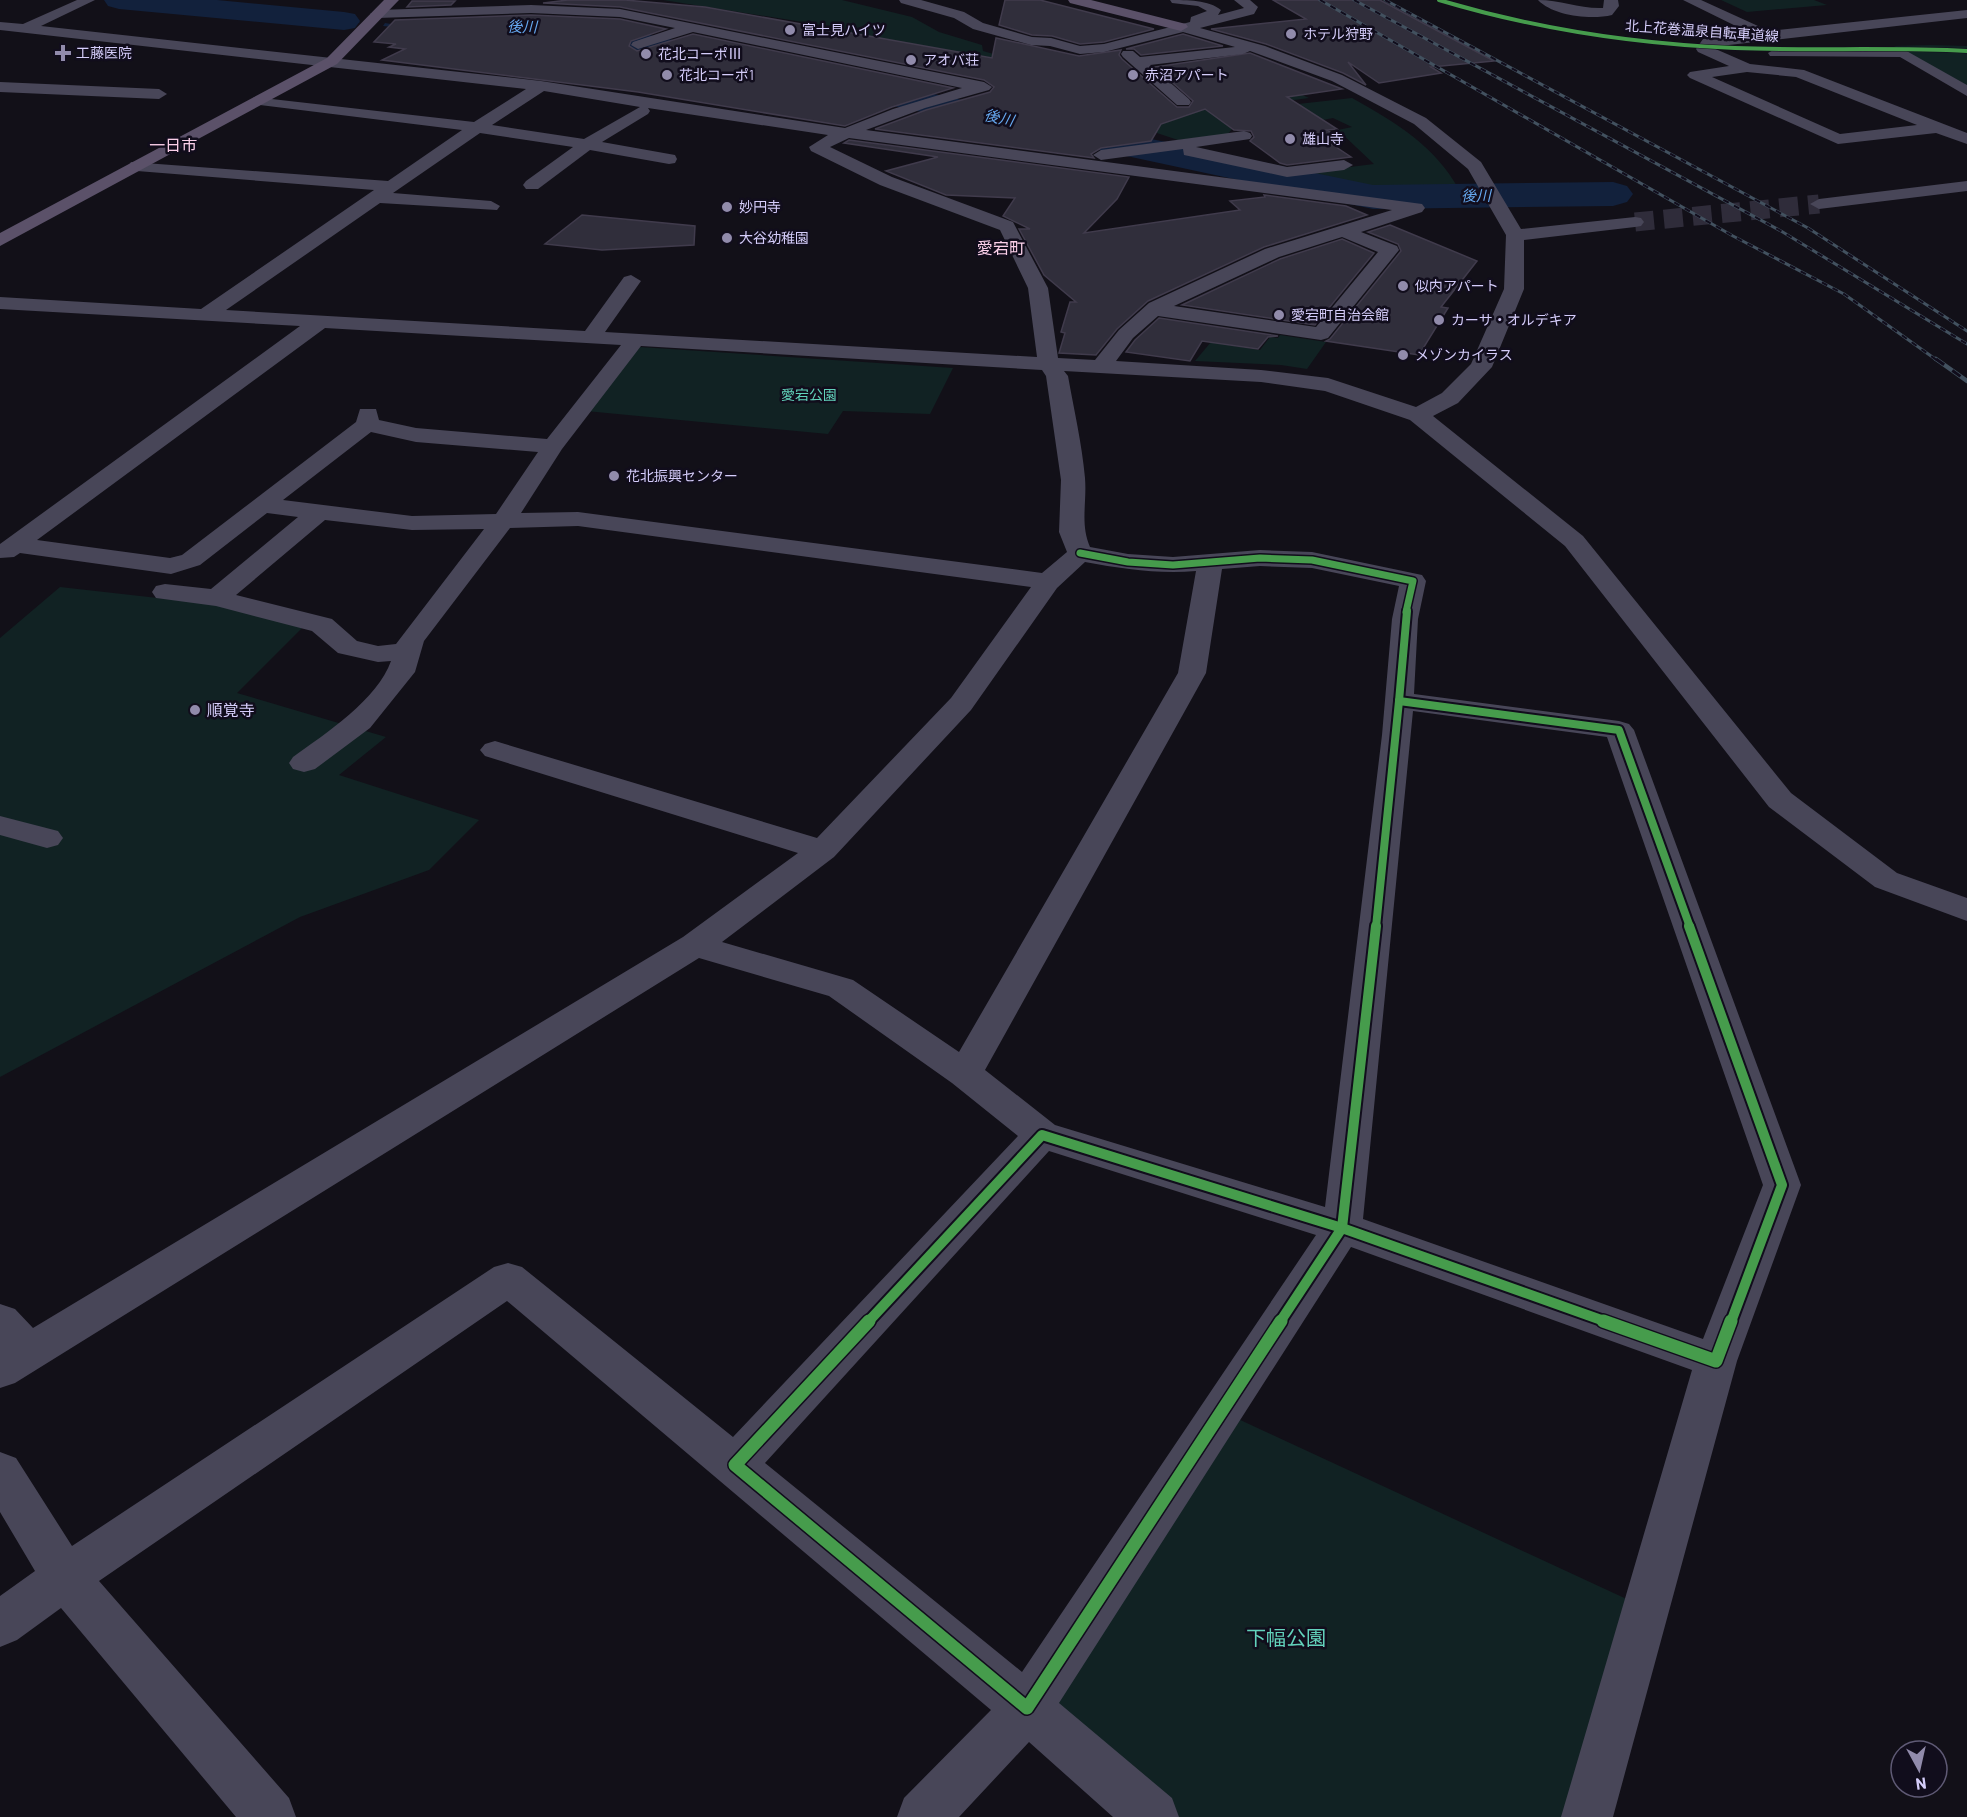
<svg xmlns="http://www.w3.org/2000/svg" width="1967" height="1817" viewBox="0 0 1967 1817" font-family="Barlow,'Noto Sans JP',sans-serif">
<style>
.green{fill:#112223}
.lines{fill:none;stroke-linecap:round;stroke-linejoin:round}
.stream{fill:#12213c;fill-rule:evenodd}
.river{fill:#12213c;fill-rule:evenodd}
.building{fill:#302e3b;stroke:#403b4c;stroke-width:1.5}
.minor-tunnel{stroke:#2f2c3a;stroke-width:19;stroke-dasharray:19 10;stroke-linecap:butt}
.minor{fill:#484658;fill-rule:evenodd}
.major{fill:#5b5169;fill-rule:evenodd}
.rail-far1-casing{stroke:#42515f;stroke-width:3}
.rail-casing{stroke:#42515f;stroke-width:4.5}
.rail-far1{stroke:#110d1c;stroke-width:2;stroke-dasharray:6;stroke-linecap:butt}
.rail{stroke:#110d1c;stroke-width:3;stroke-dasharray:10;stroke-linecap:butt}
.cycleway-far4-casing{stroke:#110d1c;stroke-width:5}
.cycleway-far3-casing{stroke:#110d1c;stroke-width:10}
.cycleway-far2-casing{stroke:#110d1c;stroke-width:12}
.cycleway-far1-casing{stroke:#110d1c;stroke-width:14}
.cycleway-casing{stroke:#110d1c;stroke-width:16}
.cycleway-far4{stroke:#469c4c;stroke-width:4}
.cycleway-far3{stroke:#469c4c;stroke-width:7}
.cycleway-far2{stroke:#469c4c;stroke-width:8}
.cycleway-far1{stroke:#469c4c;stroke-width:10}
.cycleway{stroke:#469c4c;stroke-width:13}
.poi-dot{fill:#918bab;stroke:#110d1c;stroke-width:2}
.labels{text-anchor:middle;stroke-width:5;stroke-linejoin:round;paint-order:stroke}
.far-poi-label{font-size:14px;fill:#d5cdfa;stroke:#110d1c;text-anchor:start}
.far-street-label{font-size:14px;fill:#d5cdfa;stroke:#110d1c}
.far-park-label{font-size:14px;fill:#62d2bb;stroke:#110d1c}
.far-water-label{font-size:15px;font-style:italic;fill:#66a9f0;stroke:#110d1c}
.far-quarter-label{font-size:16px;fill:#facfe8;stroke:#110d1c}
.poi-label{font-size:16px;fill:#d5cdfa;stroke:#110d1c;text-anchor:start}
.near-park-label{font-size:20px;fill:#62d2bb;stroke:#110d1c}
</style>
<rect width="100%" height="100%" fill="#121018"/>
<!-- green -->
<g class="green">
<polygon points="663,0 842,0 912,17 939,32 982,45 983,51 997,55 1026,73 923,55 828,26"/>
<polygon points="1721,0 1814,0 1827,5 1747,12"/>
<polygon points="1930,45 1967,46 1967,85 1894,46"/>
<polygon points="1195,78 1291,90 1309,98 1250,106 1228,134 1178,140 1139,127 1182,110 1215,108 1193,100 1169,80"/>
<path d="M1352 98C1398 124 1434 145 1460 191L1364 188 1302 173 1374 164 1338 130 1352 127 1333 118 1323 120 1289 105Z"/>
<polygon points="1280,335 1326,342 1307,369 1281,365 1195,361 1211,342 1260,350 1270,337 1278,338"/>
<polygon points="640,347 953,368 930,414 843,411 828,434 586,411"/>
<polygon points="60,587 220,605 304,626 237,693 386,737 339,775 479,820 429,870 300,917 0,1077 0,638"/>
<polygon points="1221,1411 1646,1608 1587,1817 1153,1817 1027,1708"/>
</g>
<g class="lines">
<!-- stream -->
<g class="stream">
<polygon points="344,19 360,22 357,24 342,22"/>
<polygon points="385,23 404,26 401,28 383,26"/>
</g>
<!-- river -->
<g class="river">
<polygon points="104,0 217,0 344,12 355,14 360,21 355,28 344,30 119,9 108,6"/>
<polygon points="532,17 591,23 1373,185 1613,182 1627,186 1633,194 1627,202 1613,206 1373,209 591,41 521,33 516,26 521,19"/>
</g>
</g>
<!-- building -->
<g class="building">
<polygon points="568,0 625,0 705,7 992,58 996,38 1079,56 1121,50 1119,55 1122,59 1177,107 1189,107 1193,101 1155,67 1250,53 1342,89 1287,97 1337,129 1327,130 1333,134 1321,137 1351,157 1287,165 1280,163 1250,141 1254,137 1251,131 1234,130 1205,109 1161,124 1151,141 1101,148 1091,154 1094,158 875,129 926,110 990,92 994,87 984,80 620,7 543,3"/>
<polygon points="1005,0 1040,0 1154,29 1104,42 1080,44 1052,36 1032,35 999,25"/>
<polygon points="1273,0 1380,0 1494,61 1431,67 1441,73 1379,83 1348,62 1366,85 1343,73 1266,44 1211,29 1306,19"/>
<polygon points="412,1 455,1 451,5 407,7"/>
<polygon points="531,15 620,19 666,29 631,41 629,46 637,51 693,34 953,88 892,107 845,126 638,92 382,60 405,49 389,47 396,44 374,42 395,20"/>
<polygon points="1183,34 1223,46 1141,55 1134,49 1126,49"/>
<polygon points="849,140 1129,177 1117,199 1084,233 1240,210 1230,201 1265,197 1264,195 1346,206 1367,215 1264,247 1148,301 1117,329 1096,355 1059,353 1065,333 1061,332 1070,302 1076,302 1044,275 1019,229 1030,229 1003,216 1015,198 946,195 886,171 938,157 844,143"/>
<polygon points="582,215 695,226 694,245 602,250 545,244"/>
<polygon points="1390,225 1477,261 1441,307 1448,308 1419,355 1326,341 1330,339 1401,251 1398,244 1368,232"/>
<polygon points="1342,239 1374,253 1315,325 1182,305 1280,259"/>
<polygon points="1159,318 1278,336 1268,337 1258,349 1202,341 1190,361 1126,352 1135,340"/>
</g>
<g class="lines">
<!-- minor-tunnel -->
<polyline class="minor-tunnel" points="1635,222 1819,204"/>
<!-- minor -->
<g class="minor">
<path d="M77 0H95L41 26 541 81 845 128 893 109 962 88 693 32 638 49 631 45 633 42 675 28 620 17 531 13 377 18 370 14 377 10 531 5 620 9 984 82 992 87 989 90 925 108 866 130 1422 204 1425 208 1422 212 1361 232 1397 246 1399 250 1328 338 1321 340 1158 316 1133 338 1116 361 1261 370 1328 378 1416 407 1442 393 1471 364 1504 289 1506 235 1468 169 1414 124 1332 81 1250 51 1243 54 1150 65 1189 99 1191 102 1189 105H1177L1123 57 1121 54 1123 51H1133L1140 57 1235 47 1183 32 1104 52 1080 54 1050 46 1031 45 973 29 954 18 901 3 899 0H921L964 12 983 23 1032 37 1051 38 1080 46 1104 44 1190 22 1191 17 1207 11 1198 6 1172 3 1170 0C1187 0 1209 0 1221 10L1218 15 1244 8 1234 0H1250L1258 7 1254 14 1200 28 1265 46 1342 75 1426 118 1481 162 1521 229 1635 217 1641 218 1644 222 1641 226 1635 227 1524 240V289L1492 367 1458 403 1433 416 1583 536 1791 793 1897 873 1967 898V921L1875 887 1769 807 1565 546 1410 420 1325 391 1261 382 1064 371 1068 376C1074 410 1082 444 1085 478 1087 503 1080 524 1090 547L1128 554 1173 557 1260 550 1312 552 1422 575 1426 581 1418 619 1414 694 1619 721 1629 724 1634 730 1801 1185 1737 1361 1613 1817H1561L1692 1370 1351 1247 1059 1703 1172 1798 1179 1817H1113L1029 1742 959 1817H897L904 1798 991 1710 507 1301 99 1581 289 1798 296 1817H236L61 1608 17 1640 0 1647V1596L35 1571 0 1512V1452L16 1458 72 1546 494 1267 508 1263 522 1267 733 1437 1018 1136 952 1083 829 996 699 958 15 1383 0 1388V1304L15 1309 33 1328 683 937 798 853 485 756 480 750 485 744 495 741 505 744 817 838 951 698 1031 587 578 526 510 528 424 641 415 672 370 728 315 769 304 772 293 769 289 763 293 757C325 734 378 699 391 661L378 662 338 653 312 631 216 606 156 598 152 592 156 586 165 584 211 589 298 517 267 513 200 565 171 574 20 553 14 557 0 558V544L300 326 0 309V297L201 309 374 190 137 171 128 166 131 162 388 181 462 130 260 105 254 103 252 100 254 97 474 122 526 89 0 30V22L23 24ZM544 91 640 107 584 139 492 125ZM648 108 828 135 809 147 811 151 880 185 1000 230 1028 288 1037 357 605 332 641 281 631 275 624 277 585 331 226 310 380 203 497 210 500 206 491 201 393 193 480 133 573 147 526 181 523 185 526 189H538L590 150 669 164 675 163 677 159 675 155 602 142 648 114 650 111ZM849 138 1392 210 1265 249 1149 303 1119 330 1095 360 1058 358 1048 288 1013 222 892 177 830 147ZM1342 237 1378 252 1316 327 1174 306 1279 257ZM325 328 621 345 547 439 416 428 379 420 376 409H360L356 422 182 555 170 558 37 540ZM641 346 1042 370 1046 376 1061 480 1059 532 1067 552 1042 573 578 512 521 513 562 449ZM371 432 416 442 538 452 496 514 412 516 283 500ZM325 520 412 530 484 529 396 644 378 646 357 641 332 619 236 595ZM1085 562C1123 569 1158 574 1196 571L1178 673 959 1052 853 980 722 942 834 857 971 710 1057 588ZM1260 566 1312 568 1399 586 1392 619 1382 735 1325 1207 1055 1125 985 1070 1206 673 1222 569ZM1413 711 1607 737 1763 1185 1703 1339 1363 1219ZM1049 1151 1316 1235 1022 1672 765 1463Z"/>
<path d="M1538 0C1561 0 1580 9 1603 8L1604 0H1618L1619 6 1612 15C1591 20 1553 16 1538 0Z"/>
<path d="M1683 0H1701L1769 31 1967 10V18L1711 47 1750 64 1804 70 1967 133V144L1936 133 1838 144 1690 78 1687 75 1690 72 1729 66 1698 52 1696 49 1703 39 1750 33ZM1747 72 1796 77 1917 125 1840 134 1712 77Z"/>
<polygon points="1775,49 1903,49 1967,85 1967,96 1900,57 1770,56 1768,53"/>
<polygon points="0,82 159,89 167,94 159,99 0,92"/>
<polygon points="1244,131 1250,133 1252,136 1250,139 1196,147 1287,167 1344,160 1353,165 1344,170 1287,177 1184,155 1183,149 1101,160 1093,155 1101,150"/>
<polygon points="1967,181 1967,191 1819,209 1810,204 1819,199"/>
<polygon points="0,816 58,831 63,838 58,845 47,848 0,835"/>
</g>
<!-- major -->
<g class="major">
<polygon points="384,0 399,0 337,64 0,246 0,233 327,58"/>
<polygon points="1068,0 1091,0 1186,24 1188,27 1181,31 1070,3"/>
</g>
<defs>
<g id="rail-far1">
<polyline points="1320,0 1733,236 1844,294 1938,361"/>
<polyline points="1354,0 1781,231 1967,344"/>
<polyline points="1385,0 1808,228 1967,331"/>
</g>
<polyline id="rail" points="1936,359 1967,381"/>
</defs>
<!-- rail-far1 casing -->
<use href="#rail-far1" class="rail-far1-casing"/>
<!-- rail casing -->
<use href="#rail" class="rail-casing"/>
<!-- rail-far1 -->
<use href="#rail-far1" class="rail-far1"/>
<!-- rail -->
<use href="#rail" class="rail"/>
<defs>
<path id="cycleway-far4" d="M1439 0C1536 29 1634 44 1735 48 1812 51 1890 47 1967 51"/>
<polyline id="cycleway-far3" points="1080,553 1128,562 1173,565 1260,558 1312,560 1413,581 1406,612"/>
<g id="cycleway-far2">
<polyline points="1399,701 1619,730 1690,927"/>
<polyline points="1399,701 1407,611"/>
<polyline points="1376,927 1399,701"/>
</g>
<g id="cycleway-far1">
<polyline points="1689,926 1782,1185 1731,1322"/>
<polyline points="1342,1228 1607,1322"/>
<polyline points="1342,1228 1376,926"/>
<polyline points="868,1322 1042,1135 1342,1228"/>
<polyline points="1280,1322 1342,1228"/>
</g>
<g id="cycleway">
<polyline points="869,1321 735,1465 1027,1708 1281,1321"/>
<polyline points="1603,1321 1716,1361 1731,1321"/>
</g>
</defs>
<!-- cycleway-far4 casing -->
<use href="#cycleway-far4" class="cycleway-far4-casing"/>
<!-- cycleway-far3 casing -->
<use href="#cycleway-far3" class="cycleway-far3-casing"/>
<!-- cycleway-far2 casing -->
<use href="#cycleway-far2" class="cycleway-far2-casing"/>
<!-- cycleway-far1 casing -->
<use href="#cycleway-far1" class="cycleway-far1-casing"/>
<!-- cycleway casing -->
<use href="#cycleway" class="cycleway-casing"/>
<!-- cycleway-far4 -->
<use href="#cycleway-far4" class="cycleway-far4"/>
<!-- cycleway-far3 -->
<use href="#cycleway-far3" class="cycleway-far3"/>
<!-- cycleway-far2 -->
<use href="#cycleway-far2" class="cycleway-far2"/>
<!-- cycleway-far1 -->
<use href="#cycleway-far1" class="cycleway-far1"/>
<!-- cycleway -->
<use href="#cycleway" class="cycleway"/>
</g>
<!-- markers -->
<g class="poi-dot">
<circle cx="790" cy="30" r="6"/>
<circle cx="1291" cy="34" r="6"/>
<path d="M60 44h6v6h6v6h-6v6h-6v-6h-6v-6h6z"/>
<circle cx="646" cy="54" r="6"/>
<circle cx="911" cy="60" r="6"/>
<circle cx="667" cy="75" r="6"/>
<circle cx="1133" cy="75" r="6"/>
<circle cx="1290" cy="139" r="6"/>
<circle cx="727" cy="207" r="6"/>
<circle cx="727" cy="238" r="6"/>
<circle cx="1403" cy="286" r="6"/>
<circle cx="1279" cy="315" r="6"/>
<circle cx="1439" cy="320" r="6"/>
<circle cx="1403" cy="355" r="6"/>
<circle cx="614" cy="476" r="6"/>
<circle cx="195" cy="710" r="6"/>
</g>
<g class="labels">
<!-- far-poi labels -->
<g class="far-poi-label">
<text x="802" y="35">富士見ハイツ</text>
<text x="1303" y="39">ホテル狩野</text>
<text x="76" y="58">工藤医院</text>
<text x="658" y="59">花北コーポⅢ</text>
<text x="923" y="65">アオバ荘</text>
<text x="679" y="80">花北コーポ1</text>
<text x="1145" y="80">赤沼アパート</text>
<text x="1302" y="144">雄山寺</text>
<text x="739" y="212">妙円寺</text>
<text x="739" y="243">大谷幼稚園</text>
<text x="1415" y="291">似内アパート</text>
<text x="1291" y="320">愛宕町自治会館</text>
<text x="1451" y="325">カーサ・オルデキア</text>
<text x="1415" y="360">メゾンカイラス</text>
<text x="626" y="481">花北振興センター</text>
</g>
<!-- far-street labels -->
<g class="far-street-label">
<text transform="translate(1702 31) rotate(4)" y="5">北上花巻温泉自転車道線</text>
</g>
<!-- far-park labels -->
<g class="far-park-label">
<text x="809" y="400">愛宕公園</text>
</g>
<!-- far-water labels -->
<g class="far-water-label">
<text transform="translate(522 27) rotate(1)" y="5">後川</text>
<text transform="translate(999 118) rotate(12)" y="5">後川</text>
<text transform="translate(1476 196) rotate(-1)" y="5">後川</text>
</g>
<!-- far-quarter labels -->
<g class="far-quarter-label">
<text x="173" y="151">一日市</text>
<text x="1001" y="254">愛宕町</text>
</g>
<!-- poi labels -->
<g class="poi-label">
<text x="207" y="716">順覚寺</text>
</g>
<!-- near-park labels -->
<g class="near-park-label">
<text x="1286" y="1645">下幅公園</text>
</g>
</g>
<!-- north arrow -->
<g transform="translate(1919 1769) rotate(172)"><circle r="28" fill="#110d1c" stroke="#5f5a75" stroke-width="1.5"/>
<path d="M0-4.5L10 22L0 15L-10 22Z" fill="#918bab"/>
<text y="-9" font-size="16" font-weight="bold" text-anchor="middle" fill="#d5cdfa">N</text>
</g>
</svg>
